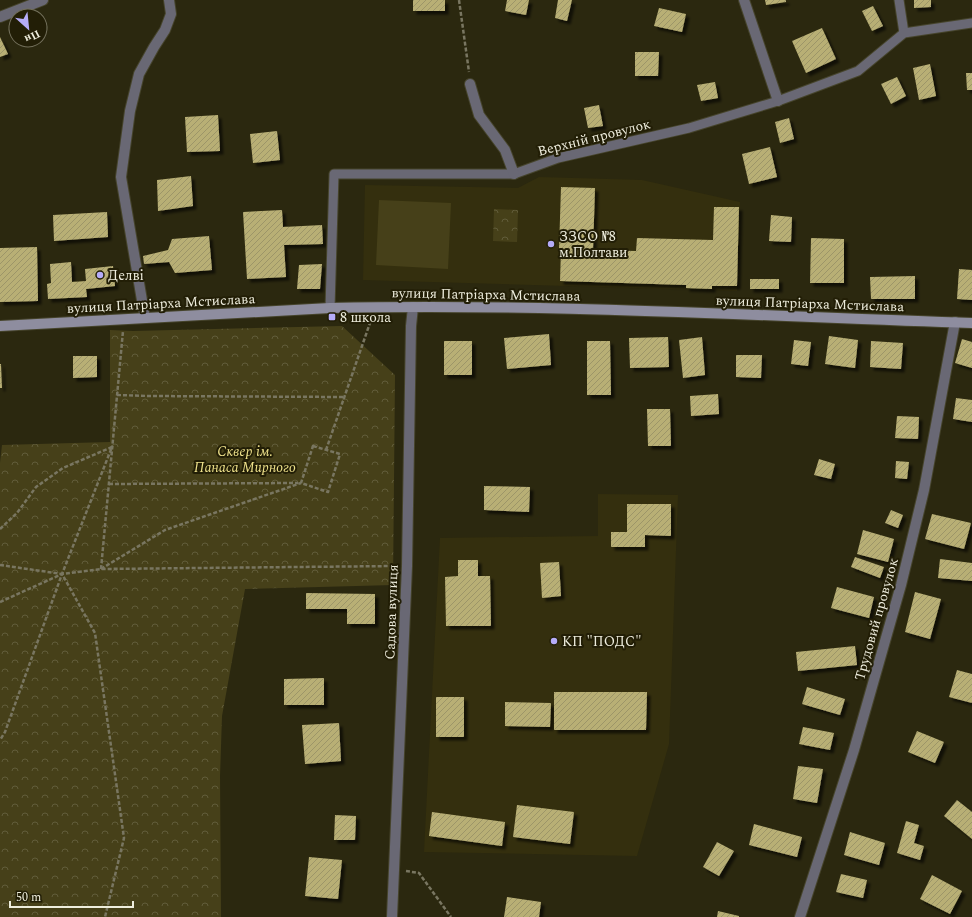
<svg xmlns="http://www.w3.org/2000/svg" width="972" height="917" viewBox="0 0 972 917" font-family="Spectral,serif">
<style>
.built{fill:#342f0e}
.park{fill:url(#park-crowns)}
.garden{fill:#464019}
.building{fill:url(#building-hatch);filter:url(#shadow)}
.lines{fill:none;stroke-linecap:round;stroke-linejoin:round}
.lane-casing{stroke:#46442c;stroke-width:11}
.street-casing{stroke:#46442c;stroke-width:12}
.secondary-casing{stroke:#46442c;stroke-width:12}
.path{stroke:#797661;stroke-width:2.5;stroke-dasharray:4 2;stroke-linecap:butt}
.lane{stroke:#696874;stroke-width:9}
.street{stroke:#696874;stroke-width:10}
.secondary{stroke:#8e8d9f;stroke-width:10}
.poi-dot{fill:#b5acf8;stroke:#221e06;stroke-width:1.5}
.labels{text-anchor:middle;stroke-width:4;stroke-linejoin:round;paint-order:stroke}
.street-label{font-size:14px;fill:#eeeddd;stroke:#221e06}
.poi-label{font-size:14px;fill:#eeeddd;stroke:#221e06;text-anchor:start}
.park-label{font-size:14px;font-style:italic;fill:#eee18b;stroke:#221e06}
</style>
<defs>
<pattern id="park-crowns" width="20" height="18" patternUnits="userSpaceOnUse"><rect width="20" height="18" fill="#464019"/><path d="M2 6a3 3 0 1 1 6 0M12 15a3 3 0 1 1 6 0" fill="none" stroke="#615c3a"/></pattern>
<pattern id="building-hatch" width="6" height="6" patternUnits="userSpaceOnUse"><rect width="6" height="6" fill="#b8af75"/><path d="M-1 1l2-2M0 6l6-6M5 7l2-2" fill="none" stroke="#9c9568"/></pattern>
<filter id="shadow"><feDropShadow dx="3.5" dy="3.5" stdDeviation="1" flood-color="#0009"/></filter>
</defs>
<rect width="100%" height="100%" fill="#2b280f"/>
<!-- built -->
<g class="built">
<polygon points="539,177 642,180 740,202 737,291 363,280 365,185 518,188"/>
<polygon points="598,494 678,495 669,744 637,856 424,852 440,538 598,536"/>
</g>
<!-- park -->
<g class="park">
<polygon points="494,209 518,210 517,242 493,241"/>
<polygon points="342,326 395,375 393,585 245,589 222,716 220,776 221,917 0,917 0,463 2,445 110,442 110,330 133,331"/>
</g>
<!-- garden -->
<polygon class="garden" points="379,200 451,203 448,269 376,265"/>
<!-- building -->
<g class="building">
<rect x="413" y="0" width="32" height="11"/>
<polygon points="507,0 529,0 526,15 505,11"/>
<polygon points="558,0 572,0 567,21 555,18"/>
<polygon points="765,0 786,0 786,2 766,5"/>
<polygon points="914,0 931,0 931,7 914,8"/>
<polygon points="873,6 883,26 872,31 862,11"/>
<polygon points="659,8 686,14 682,32 654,26"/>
<polygon points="822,28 836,59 806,73 792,41"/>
<polygon points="0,37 8,54 0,57"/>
<polygon points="635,52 659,52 658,76 635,76"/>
<polygon points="930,64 936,96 919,100 913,68"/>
<polygon points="966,73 972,73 972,90 967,90"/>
<polygon points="897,77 906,96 891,104 881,84"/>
<polygon points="715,82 718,98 701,101 697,85"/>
<polygon points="599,105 603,126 588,128 584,108"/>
<polygon points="218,115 220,151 187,152 185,117"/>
<polygon points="789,118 794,139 780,143 775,122"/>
<polygon points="277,131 280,160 253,163 250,134"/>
<polygon points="770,147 777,177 749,184 742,154"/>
<polygon points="191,176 193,206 158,211 157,180"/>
<polygon points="561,187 595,188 593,250 636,251 637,238 713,240 714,207 739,207 737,286 712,286 712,289 686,288 686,285 560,281 561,249 559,249"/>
<polygon points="282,210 283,227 322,225 323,244 284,245 286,277 247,279 243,212"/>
<polygon points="107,212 108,237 54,241 53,215"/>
<polygon points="771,215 792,217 791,242 769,241"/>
<polygon points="209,236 212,270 175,273 169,262 144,264 143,256 168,250 172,239"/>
<polygon points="811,238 844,239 844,283 810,283"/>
<polygon points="37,247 38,301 0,302 0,248"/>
<polygon points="71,262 72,282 86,281 85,269 113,266 115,286 86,289 87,297 48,299 47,284 51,283 50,264"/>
<polygon points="322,264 320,289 297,289 299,265"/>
<polygon points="959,269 972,270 972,300 957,299"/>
<polygon points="915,276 915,299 871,299 870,277"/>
<rect x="750" y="279" width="29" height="10"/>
<polygon points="549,334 551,365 507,369 504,338"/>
<polygon points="829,336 858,340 855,368 825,364"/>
<polygon points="668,337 669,367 630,368 629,338"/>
<polygon points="702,337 705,375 683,378 679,340"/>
<polygon points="962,339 972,342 972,368 955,363"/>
<polygon points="794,340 811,342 808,366 791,364"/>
<rect x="444" y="341" width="28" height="34"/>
<polygon points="587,341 610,341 611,395 587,395"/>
<polygon points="871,341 903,343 901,369 870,367"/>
<polygon points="736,355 762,355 761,378 736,377"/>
<polygon points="73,356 97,356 97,377 73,378"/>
<polygon points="0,364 1,364 2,388 0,388"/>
<polygon points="718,394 719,414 691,416 690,396"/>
<polygon points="956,398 972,400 972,422 953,419"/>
<polygon points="647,409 670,409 671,446 648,446"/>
<polygon points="897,416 919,417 918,439 895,438"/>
<polygon points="819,459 835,464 831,479 814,475"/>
<polygon points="896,461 909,462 907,479 895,478"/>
<polygon points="484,486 530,487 529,512 484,510"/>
<polygon points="627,504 671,504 671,536 645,535 645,547 611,547 611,532 627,532"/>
<polygon points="891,510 903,515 898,528 885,523"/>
<polygon points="932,514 971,523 964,549 925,539"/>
<polygon points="863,530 894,539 888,562 857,554"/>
<polygon points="855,557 884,567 880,578 851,567"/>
<polygon points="940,559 972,563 972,581 938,578"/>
<polygon points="458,560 478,560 478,576 490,576 491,626 446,626 445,577 458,576"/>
<polygon points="559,562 561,596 542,598 540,563"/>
<polygon points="837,587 874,597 869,618 831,608"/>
<polygon points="915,592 941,599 930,639 905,632"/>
<polygon points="306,593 375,594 375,624 347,624 347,609 306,609"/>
<polygon points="855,646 857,665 798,671 796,652"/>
<polygon points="957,670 972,674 972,703 949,697"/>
<polygon points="324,678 324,705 284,705 284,679"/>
<polygon points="807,687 845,699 840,715 802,704"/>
<polygon points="554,692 647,692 646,730 554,730"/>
<rect x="436" y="697" width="28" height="40"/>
<polygon points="505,702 551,703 550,727 505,726"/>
<polygon points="339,723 341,761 305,764 302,725"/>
<polygon points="803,727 834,733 830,750 799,744"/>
<polygon points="917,731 944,742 935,763 908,752"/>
<polygon points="798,766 823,769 817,803 793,799"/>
<polygon points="957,800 972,812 972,839 944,816"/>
<polygon points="517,805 574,812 570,844 513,837"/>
<polygon points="432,812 505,822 502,846 429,836"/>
<polygon points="335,815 356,816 355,840 334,840"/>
<polygon points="906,821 919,825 914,843 924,846 920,860 897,853"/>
<polygon points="754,824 802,837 797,857 749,845"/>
<polygon points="850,832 885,843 879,865 844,855"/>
<polygon points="717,842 734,851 719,876 703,867"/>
<polygon points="309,857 342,860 338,899 305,896"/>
<polygon points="841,874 867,880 863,898 836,892"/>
<polygon points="932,875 962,891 950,914 920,899"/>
<polygon points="507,897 541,902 539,917 504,917"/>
<polygon points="718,911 739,916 739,917 717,917"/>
</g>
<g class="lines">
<defs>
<g id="lane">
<polyline points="899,0 904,33"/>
<polyline points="330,308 334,174 514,174 558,158 689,128 778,101 858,71 904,33 972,23"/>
</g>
<g id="street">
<polyline points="744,0 778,101"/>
<polyline points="0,17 43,0"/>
<polyline points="470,84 479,115 505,150 514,174"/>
<polyline points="145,318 121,177 130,111 139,74 154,47 165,30 171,14 169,0"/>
<polyline points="392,917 407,566 411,326 413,307"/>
<polyline points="800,917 854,750 901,585 924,490 955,322"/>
</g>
<path id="secondary" d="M0 326 330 308C544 303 758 316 972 323"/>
</defs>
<!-- lane casing -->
<use href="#lane" class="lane-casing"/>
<!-- street casing -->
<use href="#street" class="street-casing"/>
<!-- secondary casing -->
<use href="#secondary" class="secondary-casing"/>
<!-- path -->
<g class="path">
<polyline points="459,0 469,72"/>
<polyline points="117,395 149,396 345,397"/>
<polygon points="313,446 340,454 328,492 301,483"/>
<polyline points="326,450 371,320"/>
<polyline points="109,484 298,483"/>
<polyline points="0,529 17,513 36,487 63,468 112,447 62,574 5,732 0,740"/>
<polyline points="0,565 62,574 95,633 124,838 105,917"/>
<polyline points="101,569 123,331"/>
<polyline points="101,569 165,530 301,483"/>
<polyline points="0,602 62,574 101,569 395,566"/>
<polyline points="406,871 419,873 451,917"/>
</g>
<!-- lane -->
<use href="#lane" class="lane"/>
<!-- street -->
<use href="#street" class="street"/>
<!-- secondary -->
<use href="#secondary" class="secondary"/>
</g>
<!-- markers -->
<g class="poi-dot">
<circle cx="551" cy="244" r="4"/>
<circle cx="100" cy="275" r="4"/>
<rect x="328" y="313" width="8" height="8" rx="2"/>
<circle cx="554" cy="641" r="4"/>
</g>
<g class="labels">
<!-- street labels -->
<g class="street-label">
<text transform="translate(594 137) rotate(-14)" y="5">Верхній провулок</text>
<text transform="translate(486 294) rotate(1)" y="5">вулиця Патріарха Мстислава</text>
<text transform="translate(161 303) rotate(-3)" y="5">вулиця Патріарха Мстислава</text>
<text transform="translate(810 303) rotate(2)" y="5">вулиця Патріарха Мстислава</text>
<text transform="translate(391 612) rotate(-88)" y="5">Садова вулиця</text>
<text transform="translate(876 619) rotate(-74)" y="5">Трудовий провулок</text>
</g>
<!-- poi labels -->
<g class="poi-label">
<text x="559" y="241">ЗЗСО №8<tspan x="559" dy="16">м.Полтави</tspan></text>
<text x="108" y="280">Делві</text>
<text x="340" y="322">8 школа</text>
<text x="562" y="646">КП "ПОДС"</text>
</g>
<!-- park labels -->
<g class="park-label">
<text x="245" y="456">Сквер ім.<tspan x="245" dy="16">Панаса Мирного</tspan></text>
</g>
</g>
<!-- north arrow -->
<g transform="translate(28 28) rotate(153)"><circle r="19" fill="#221e06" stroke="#74715c"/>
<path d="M0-3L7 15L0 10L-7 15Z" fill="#b5acf8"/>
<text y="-6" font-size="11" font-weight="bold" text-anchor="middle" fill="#eeeddd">Пн</text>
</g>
<!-- scale -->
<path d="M10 901v6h123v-6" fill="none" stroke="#eeeddd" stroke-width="2"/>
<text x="16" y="901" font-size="12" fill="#eeeddd" stroke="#221e06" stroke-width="3" paint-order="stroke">50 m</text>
</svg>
